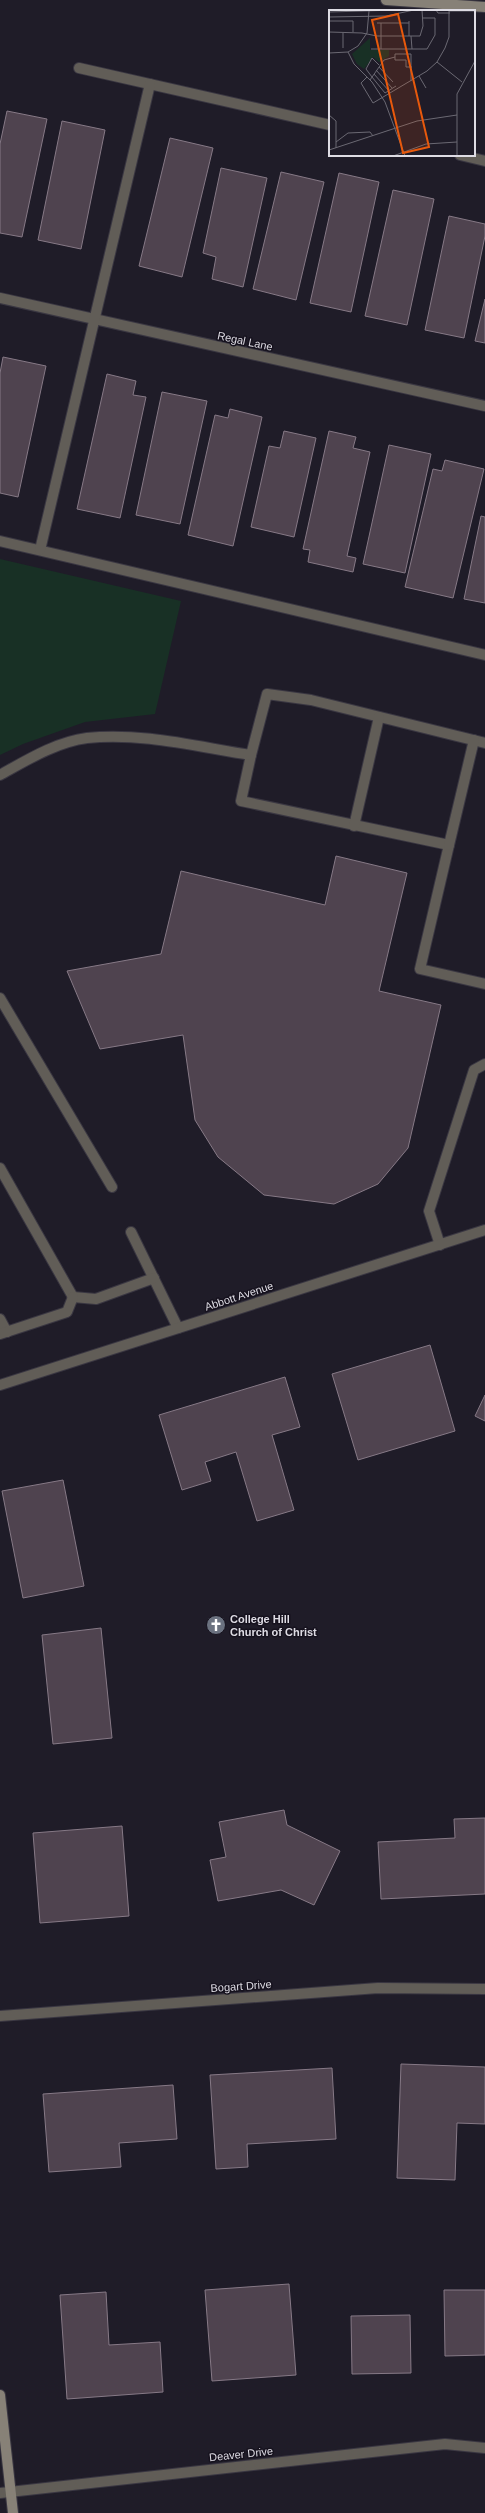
<svg xmlns="http://www.w3.org/2000/svg" width="485" height="2513" viewBox="0 0 485 2513" font-family="Arial,sans-serif">
<style>
.green{fill:#183025}
.building{fill:#4f434f;stroke:#867986}
.lines{fill:none;stroke-linecap:round;stroke-linejoin:round}
.lane-casing{stroke:#3a3742;stroke-width:12}
.street-casing{stroke:#3a3742;stroke-width:12}
.secondary-casing{stroke:#3a3742;stroke-width:12}
.lane{stroke:#615d57;stroke-width:10}
.street{stroke:#615d57;stroke-width:10}
.secondary{stroke:#878177;stroke-width:10}
.labels{text-anchor:middle;stroke-width:3;stroke-linejoin:round;paint-order:stroke}
.street-label{font-size:11px;fill:#dedce4;stroke:#16121e}
.poi-label{font-size:11px;font-weight:bold;fill:#dedce4;stroke:#16121e;text-anchor:start}
.inset-road{fill:none;stroke:#6b6973;stroke-width:1}
.view{fill:#e8590c;fill-opacity:0.15;stroke:#e8590c;stroke-width:2}
.inset-edge{fill:none;stroke:#dedce4;stroke-width:2}
</style>
<rect width="100%" height="100%" fill="#1f1c28"/>
<!-- green -->
<polygon class="green" points="0,559 181,601 155,714 85,722 23,744 0,755"/>
<!-- building -->
<g class="building">
<polygon points="7,111 47,119 22,237 0,233 0,144"/>
<polygon points="62,121 105,130 81,249 38,240"/>
<polygon points="170,138 213,148 182,277 139,266"/>
<polygon points="221,168 267,178 243,287 212,279 216,257 203,253"/>
<polygon points="281,172 324,182 296,300 253,289"/>
<polygon points="339,173 379,182 351,312 310,303"/>
<polygon points="393,190 434,199 407,325 365,316"/>
<polygon points="449,216 485,224 485,236 464,338 425,330"/>
<polygon points="485,299 485,343 475,341"/>
<polygon points="3,357 46,366 18,497 0,493 0,373"/>
<polygon points="107,374 136,381 133,395 146,397 120,518 77,509"/>
<polygon points="162,392 207,401 180,524 136,515"/>
<polygon points="230,409 262,417 233,546 188,535 215,415 228,418"/>
<polygon points="284,431 316,438 294,537 251,527 269,446 280,448"/>
<polygon points="329,431 356,437 353,448 370,452 347,556 356,558 353,572 308,562 310,550 303,549"/>
<polygon points="389,445 431,454 405,573 363,564"/>
<polygon points="445,460 484,469 453,598 405,587 433,469 442,471"/>
<polygon points="481,516 485,517 485,603 464,599"/>
<polygon points="336,856 407,873 379,991 441,1005 408,1148 378,1184 334,1204 264,1195 218,1157 195,1120 183,1035 100,1049 67,971 161,954 181,871 325,905"/>
<polygon points="430,1345 455,1431 358,1460 332,1374"/>
<polygon points="285,1377 300,1427 272,1435 294,1510 257,1521 236,1452 205,1462 211,1481 182,1490 159,1415"/>
<polygon points="485,1395 485,1421 475,1416"/>
<polygon points="63,1480 84,1586 23,1598 2,1491"/>
<polygon points="101,1628 112,1738 53,1744 42,1635"/>
<polygon points="284,1810 287,1825 340,1851 314,1905 281,1890 218,1901 210,1860 226,1857 219,1822"/>
<polygon points="485,1818 485,1894 381,1899 378,1842 455,1838 454,1819"/>
<polygon points="122,1826 129,1916 40,1923 33,1833"/>
<polygon points="401,2064 485,2067 485,2124 457,2123 455,2180 397,2178"/>
<polygon points="332,2068 336,2139 247,2144 248,2167 216,2169 210,2075"/>
<polygon points="173,2085 177,2139 119,2143 121,2167 49,2172 43,2094"/>
<polygon points="289,2284 296,2375 212,2381 205,2290"/>
<polygon points="444,2290 485,2290 485,2355 445,2356"/>
<polygon points="106,2292 109,2345 160,2342 163,2392 67,2399 60,2295"/>
<polygon points="410,2315 411,2373 352,2374 351,2316"/>
</g>
<g class="lines">
<defs>
<g id="lane">
<polyline points="251,755 241,801 449,845 420,969 485,984"/>
<path d="M0 775C27 760 56 742 87 738 141 732 198 747 251 755L267 694 311 700 485 743"/>
<polyline points="354,826 379,717"/>
<polyline points="449,845 474,740"/>
<polyline points="0,998 112,1187"/>
<polyline points="0,1168 73,1297"/>
<polyline points="131,1232 178,1328"/>
<polyline points="440,1245 429,1211 474,1070 485,1064"/>
<polyline points="73,1297 96,1299 154,1278"/>
<polyline points="0,1319 7,1332"/>
<polyline points="0,1334 67,1312 73,1297"/>
</g>
<g id="street">
<polyline points="79,68 330,125"/>
<polyline points="460,155 485,161"/>
<polyline points="0,298 485,406"/>
<polyline points="0,541 485,655"/>
<polyline points="40,550 150,84"/>
<polyline points="0,1385 485,1230"/>
<polyline points="0,2016 378,1988 485,1989"/>
<polyline points="0,2493 445,2444 485,2448"/>
</g>
<g id="secondary">
<polyline points="386,0 485,7"/>
<polyline points="0,2395 13,2513"/>
</g>
</defs>
<!-- lane casing -->
<use href="#lane" class="lane-casing"/>
<!-- street casing -->
<use href="#street" class="street-casing"/>
<!-- secondary casing -->
<use href="#secondary" class="secondary-casing"/>
<!-- lane -->
<use href="#lane" class="lane"/>
<!-- street -->
<use href="#street" class="street"/>
<!-- secondary -->
<use href="#secondary" class="secondary"/>
</g>
<!-- icons -->
<defs>
<symbol id="church-disc" viewBox="-11 -11 22 22"><circle r="9.5" fill="#6b7280" stroke="#16121e"/><path d="M-1.2-6h2.4v3.5h3.3v2.4h-3.3V6h-2.4V-.1h-3.3v-2.4h3.3Z" fill="#fff"/></symbol>
</defs>
<g fill-rule="evenodd">
<use href="#church-disc" x="205" y="1614" width="22" height="22"/>
</g>
<g class="labels">
<!-- street labels -->
<g class="street-label">
<text transform="translate(245 341) rotate(12)" y="4">Regal Lane</text>
<text transform="translate(239 1296) rotate(-18)" y="4">Abbott Avenue</text>
<text transform="translate(241 1986) rotate(-4)" y="4">Bogart Drive</text>
<text transform="translate(241 2454) rotate(-6)" y="4">Deaver Drive</text>
</g>
<!-- poi labels -->
<g class="poi-label">
<text x="230" y="1623">College Hill<tspan x="230" dy="13">Church of Christ</tspan></text>
</g>
</g>
<!-- overview -->
<g transform="translate(329 10)">
<rect width="146" height="146" fill="#1f1c28"/>
<path d="M41 28V40H60V46L50 52 44 47 35 59 28 54 23 44Z" fill="#183025"/>
<path class="inset-road" d="M107 0 109 3H121M120 1H146M0 2 68 0M0 7 57 6 85 0M0 11H24V22M80 11V26M48 13H80M0 22 33 23 48 26H91L94 16 93 0M14 23V38M82 26 83 39M42 39H98L106 25V8H94M52 39V13M19 42 25 54 43 72 56 92 76 146M0 43 19 42 29 36 38 23 40 1M66 47V50H77V57H83M108 52 133 72M50 57 64 72M47 60 63 78M45 64 60 81M90 66 97 78M38 67 32 73 44 93 98 61 108 52 116 38 120 27V0M43 67 56 83 67 76M43 67 37 59 43 48 50 55M41 70 55 50 66 47V44H82V71M0 105 7 111V138M7 132 19 123 41 122 44 126M0 140 88 111 128 105M64 146 97 134 128 132M128 146V84L146 51"/>
<path class="view" d="M69 4 100 137 74 143 43 10Z"/>
<rect width="146" height="146" class="inset-edge"/>
</g>
</svg>
